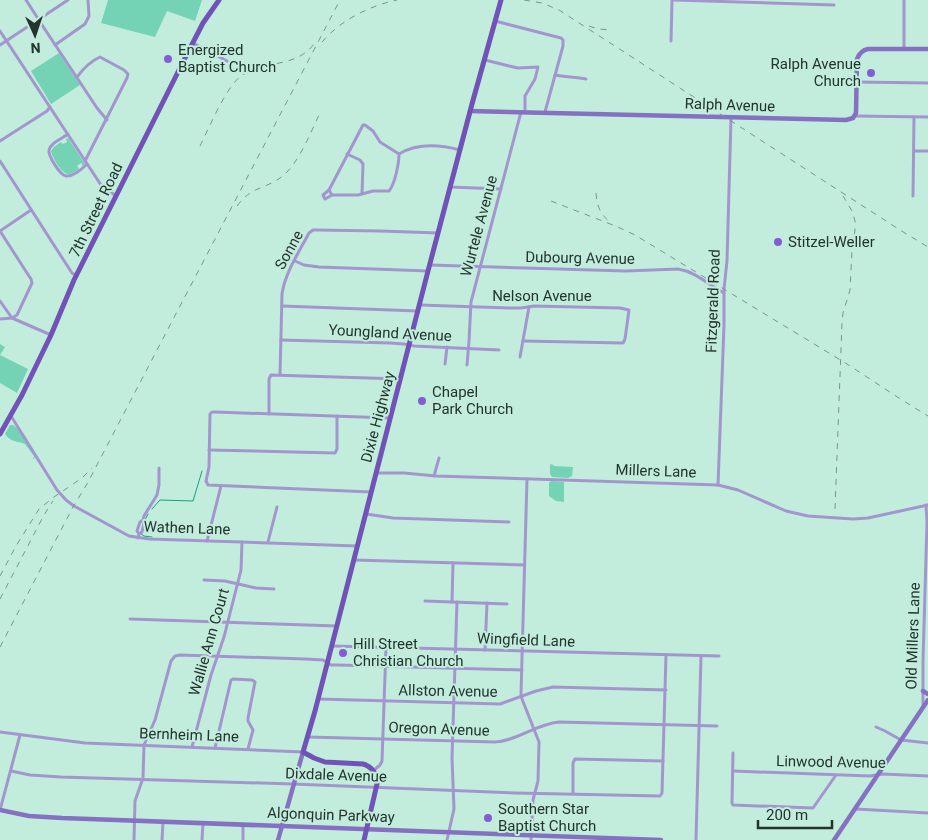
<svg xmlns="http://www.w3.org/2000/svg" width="928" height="840" viewBox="0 0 928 840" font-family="Roboto,sans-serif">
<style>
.green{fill:#75d3b5}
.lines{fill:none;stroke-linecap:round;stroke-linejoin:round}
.stream{stroke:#14a281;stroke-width:1}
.street{stroke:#a396ce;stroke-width:3}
.secondary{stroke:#8670c1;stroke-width:4.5}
.primary{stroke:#7152b7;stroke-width:5}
.rail{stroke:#77968b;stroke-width:1;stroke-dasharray:6 6;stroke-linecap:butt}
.poi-dot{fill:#835cd6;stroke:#c2eddd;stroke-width:2}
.labels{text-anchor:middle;stroke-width:4;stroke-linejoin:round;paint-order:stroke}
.poi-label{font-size:15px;fill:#23342e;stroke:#c2eddd;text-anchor:start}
.street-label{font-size:15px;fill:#23342e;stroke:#c2eddd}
</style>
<rect width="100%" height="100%" fill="#c2eddd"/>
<!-- green -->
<g class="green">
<polygon points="108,0 202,0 195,21 167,11 155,37 101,23"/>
<polygon points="59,53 80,85 51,104 31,71"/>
<path d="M68 138 85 164 83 166 81 163 77 166 79 169C76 171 72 175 68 174 61 173 52 157 51 151L54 147 61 142 63 144 67 142 66 139Z"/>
<polygon points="0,344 5,347 0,355 28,369 17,393 0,383"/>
<path d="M10 425H13L17 428 35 456 34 459H33L34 456 25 444C18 441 10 442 5 434Z"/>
<polygon points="550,464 554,465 554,466 573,467 572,476 568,478 552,477 550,474"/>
<polygon points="551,481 564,482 564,502 556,501 549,496 549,483"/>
</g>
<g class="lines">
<!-- stream -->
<g class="stream">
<polyline points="152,509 160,500 193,501 202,471"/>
<polyline points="145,520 148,514"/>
<polyline points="141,534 144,536 152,537"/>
</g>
<!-- street -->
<g class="street">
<polyline points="26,0 46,31 97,108 107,120"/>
<polyline points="674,0 834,5"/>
<polyline points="495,21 561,38 563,40 563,46 545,112"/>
<polyline points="0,31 101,185 116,196"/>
<polyline points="671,41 672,0"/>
<polyline points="193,43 227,61"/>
<polyline points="0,45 68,0"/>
<polyline points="55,45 85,24 89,16 88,0"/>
<polyline points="904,49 904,0"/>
<polyline points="485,60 509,66 518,68 538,67 535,79 525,96 525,111"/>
<path d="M555 75C565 77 576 77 586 79"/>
<path d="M77 77C83 69 91 61 100 57L124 70 128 74 127 78 85 161"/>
<polyline points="856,82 928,83"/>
<polyline points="855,116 928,117"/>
<path d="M68 134C62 139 51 142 49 150 48 156 60 175 66 176 73 177 83 168 87 164"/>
<polyline points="0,141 47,111 50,107"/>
<polyline points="914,151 928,151"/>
<polyline points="347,154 360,160 363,164 362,194"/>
<path d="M399 154 380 142 373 131 365 125H363L329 190 332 195H358L373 191H389C395 184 399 163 399 154 417 143 441 145 460 150"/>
<polyline points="0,161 61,256 72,273 77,276"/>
<polyline points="450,187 501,189"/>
<polyline points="329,190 323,195 325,199 332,195"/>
<polyline points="913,196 914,117"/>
<polyline points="0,231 27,273 31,279 32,283 17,315 12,318 0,319"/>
<polyline points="0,231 31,210"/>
<polyline points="295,261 304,265 319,267 428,271"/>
<path d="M430 265 626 271 678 269C697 272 708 285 724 293"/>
<polyline points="0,301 12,318 51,335"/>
<polyline points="420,305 509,308 521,308 534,306 620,308 629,310 625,339 623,343 523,341"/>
<polyline points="282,306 418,311"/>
<polyline points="281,340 390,343 404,344 414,346 499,350"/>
<polyline points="520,357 529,307"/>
<polyline points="445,364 447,347"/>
<polyline points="467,365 469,341 471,302 521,112"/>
<path d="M280 375 282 294C285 273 299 252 309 233L313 230H317L380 231 438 233"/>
<polyline points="269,414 269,379 271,375 401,379"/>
<polyline points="11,416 57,490 66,500 74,506 129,536 149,539 357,546"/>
<polyline points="209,450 335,453 337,449 337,416"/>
<polyline points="377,473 404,473 436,476 718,485 738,490 786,511 808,516 853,519 868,518 928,505"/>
<polyline points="434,476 439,458"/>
<polyline points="527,479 521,694 522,699 539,742 538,781 533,800 531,840"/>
<polyline points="718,485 724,325 724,289 727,261 731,118"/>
<polyline points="371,492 208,485 206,481 209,467 210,414 212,412 216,412 390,418"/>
<polyline points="366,514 393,518 509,522"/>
<polyline points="143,520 144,516 157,495 159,485 159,468"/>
<polyline points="138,538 139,534 137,531 140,522 143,520 144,523 142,532 139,534"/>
<polyline points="207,541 221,486"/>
<polyline points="268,542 277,507"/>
<polyline points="354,560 524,565"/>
<polyline points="204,580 225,581 256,588 274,589"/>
<polyline points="425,601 507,604"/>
<polyline points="452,602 453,563"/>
<polyline points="130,619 337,626"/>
<polyline points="332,646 719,656"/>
<polyline points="485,650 487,603"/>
<polyline points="318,699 500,704 536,691 553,687 666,690"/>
<polyline points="923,706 923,661 927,522 926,505"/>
<polyline points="876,727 885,731 901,740 928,743"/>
<polyline points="0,732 85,743 303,752"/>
<path d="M308 737 495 742C517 741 536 724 559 722L717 726"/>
<polyline points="192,747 211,675 224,637 241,570 242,542"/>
<polyline points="215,748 231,680 233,679 252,680 255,682 248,718 248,721 253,730 248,749"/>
<polyline points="733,753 732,803 733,805 813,808 836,775"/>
<polyline points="11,771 30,775 61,777 293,784 515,793 660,796 662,793 666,655"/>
<polyline points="373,771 380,765 382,761 386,647"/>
<polyline points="733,771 870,776 882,774 928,776"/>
<polyline points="573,793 573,763 575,759 663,761"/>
<polyline points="856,809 928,813"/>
<polyline points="0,810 20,735"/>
<polyline points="134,840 135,801 143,778 144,745 155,720 171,661 175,656 180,655 305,659 323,660 331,665 338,665 522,670"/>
<polyline points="162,840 163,822"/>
<polyline points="202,840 203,823"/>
<polyline points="243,840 243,825"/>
<polyline points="447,840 454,809 452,758 457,602"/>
<polyline points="696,840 701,656"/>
</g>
<!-- secondary -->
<g class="secondary">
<path d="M470 111 846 120 853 118 856 113 857 59C859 54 862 50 868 49H928"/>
<polyline points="923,691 928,694"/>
<polyline points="0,810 29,816 62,818 661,840"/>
<polyline points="278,840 303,752"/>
<polyline points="834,840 928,700"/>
</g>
<!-- primary -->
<g class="primary">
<polyline points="0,434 22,395 51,335 74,280 184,60 203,23 219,0"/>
<path d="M364 840 377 784C377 774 373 767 363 764L325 762 314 758 303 752 315 711 428 271 472 104 501 0"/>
</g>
<!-- rail -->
<g class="rail">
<polyline points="524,0 542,3 559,10 900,230 928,247"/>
<polyline points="589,26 598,29 611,30"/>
<path d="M322 42C341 20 369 6 397 0"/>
<path d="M200 146C209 128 226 87 241 76 265 59 295 69 314 44"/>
<path d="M596 193C597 206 600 214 610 222"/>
<polyline points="551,201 618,227 635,235 847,364 902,400 928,416"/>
<path d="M237 206C252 186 263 190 280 178 297 167 310 134 319 115"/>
<polyline points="835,509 842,323 843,313 850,290 852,250 855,230 855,221 852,211 843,196"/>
<polyline points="0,576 16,546 39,509 54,497 82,478 92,468"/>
<polyline points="0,599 44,515 53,501"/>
<polyline points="0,647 73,507 87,484 340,0"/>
</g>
</g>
<!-- markers -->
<g class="poi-dot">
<circle cx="168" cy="59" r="5"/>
<circle cx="871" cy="73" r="5"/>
<circle cx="778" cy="242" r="5"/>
<circle cx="422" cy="401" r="5"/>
<circle cx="343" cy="653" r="5"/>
<circle cx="488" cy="818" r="5"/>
</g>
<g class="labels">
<!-- poi labels -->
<g class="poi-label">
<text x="178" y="55">Energized<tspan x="178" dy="17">Baptist Church</tspan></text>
<text x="861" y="69" text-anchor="end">Ralph Avenue<tspan x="861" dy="17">Church</tspan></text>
<text x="788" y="247">Stitzel-Weller</text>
<text x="432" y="397">Chapel<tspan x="432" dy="17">Park Church</tspan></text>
<text x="353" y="649">Hill Street<tspan x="353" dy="17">Christian Church</tspan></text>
<text x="498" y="814">Southern Star<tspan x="498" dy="17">Baptist Church</tspan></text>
</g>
<!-- street labels -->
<g class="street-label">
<text transform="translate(730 105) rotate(2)" y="5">Ralph Avenue</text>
<text transform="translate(96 210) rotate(-64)" y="5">7th Street Road</text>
<text transform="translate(479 226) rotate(-75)" y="5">Wurtele Avenue</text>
<text transform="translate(289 250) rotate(-61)" y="5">Sonne</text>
<text transform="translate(580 258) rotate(1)" y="5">Dubourg Avenue</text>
<text x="542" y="301">Nelson Avenue</text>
<text transform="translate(713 301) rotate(-88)" y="5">Fitzgerald Road</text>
<text transform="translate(390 333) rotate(3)" y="5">Youngland Avenue</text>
<text transform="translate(378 417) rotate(-75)" y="5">Dixie Highway</text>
<text transform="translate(656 471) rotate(2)" y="5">Millers Lane</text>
<text transform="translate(187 528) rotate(2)" y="5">Wathen Lane</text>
<text transform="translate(913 636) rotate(-88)" y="5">Old Millers Lane</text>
<text transform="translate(526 640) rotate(2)" y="5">Wingfield Lane</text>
<text transform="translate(209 642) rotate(-74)" y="5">Wallie Ann Court</text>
<text transform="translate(448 691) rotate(1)" y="5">Allston Avenue</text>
<text transform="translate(439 729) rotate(2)" y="5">Oregon Avenue</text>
<text transform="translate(189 735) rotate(2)" y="5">Bernheim Lane</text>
<text transform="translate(831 762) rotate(1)" y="5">Linwood Avenue</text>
<text transform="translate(336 775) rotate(2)" y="5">Dixdale Avenue</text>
<text transform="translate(331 815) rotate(2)" y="5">Algonquin Parkway</text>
</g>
</g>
<!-- north arrow -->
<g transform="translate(35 35) rotate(177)" stroke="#c2eddd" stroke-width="4" paint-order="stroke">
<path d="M0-4L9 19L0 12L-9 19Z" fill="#23342e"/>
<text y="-8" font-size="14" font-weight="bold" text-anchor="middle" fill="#23342e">N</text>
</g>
<!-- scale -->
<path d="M758 820v8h74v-8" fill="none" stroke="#23342e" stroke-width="2.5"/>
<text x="766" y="820" font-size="15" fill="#23342e" stroke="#c2eddd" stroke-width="4" paint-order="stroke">200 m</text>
</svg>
